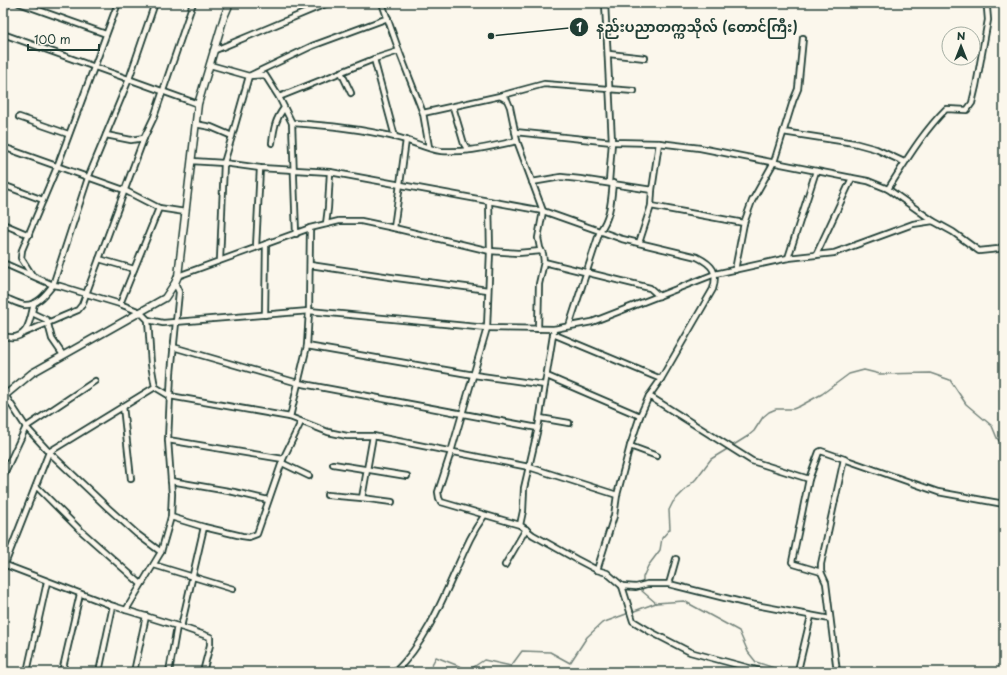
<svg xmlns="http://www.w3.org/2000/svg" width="1007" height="675" viewBox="0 0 1007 675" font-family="'Playpen Sans','Noto Sans Myanmar',sans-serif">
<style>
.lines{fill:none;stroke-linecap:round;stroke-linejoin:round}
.stream{stroke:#74847b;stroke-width:1.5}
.minor-casing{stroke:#1f3d34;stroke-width:8}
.secondary-casing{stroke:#1f3d34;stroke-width:9}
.minor{stroke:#fbf7ec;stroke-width:4.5}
.secondary{stroke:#fbf7ec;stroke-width:6}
.leader{fill:none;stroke:#1f3d34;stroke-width:1.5}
.callout-dot{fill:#1f3d34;stroke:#fbf7ec;stroke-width:1.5}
.mark-label{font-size:12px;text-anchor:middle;font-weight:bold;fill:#fff}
.callout-label{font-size:14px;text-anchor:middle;font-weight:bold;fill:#1f3d34;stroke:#fbf7ec;stroke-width:3.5;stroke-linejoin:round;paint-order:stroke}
</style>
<rect width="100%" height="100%" fill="#fbf7ec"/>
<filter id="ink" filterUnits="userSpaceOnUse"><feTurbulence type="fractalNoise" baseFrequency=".025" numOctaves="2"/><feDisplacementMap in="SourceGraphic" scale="8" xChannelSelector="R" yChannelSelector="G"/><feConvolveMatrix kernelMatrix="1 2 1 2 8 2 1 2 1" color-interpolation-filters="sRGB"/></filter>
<g filter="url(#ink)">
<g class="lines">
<!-- stream -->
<g class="stream">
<polyline points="732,446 748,436 754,431 763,417 769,412 776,409 793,409 800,406 822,394 849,374 864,370 880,374 930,373 950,380 966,404 992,426 997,438 1002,445 1004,446"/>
<polyline points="643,583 643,577 648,566 660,550 662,538 670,529 669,510 673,502 696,479 711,459 729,448"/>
<polyline points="643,587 642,591 656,603"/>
<polyline points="428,672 436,657 469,670 484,660 511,666 522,651 550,652 570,663 587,637 602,623 656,603 684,601 739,631 748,652 756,662 786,672"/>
</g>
<defs>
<g id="minor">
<polyline points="19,3 106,34"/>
<polyline points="382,3 399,51"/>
<polyline points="605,3 612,142 609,182"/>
<polyline points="3,12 7,3"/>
<polyline points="3,34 198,104"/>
<polyline points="213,51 328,3"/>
<polyline points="609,54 645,58"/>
<polyline points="374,59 395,137"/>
<polyline points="210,65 249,76 265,75 279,97 292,123 296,234"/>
<polyline points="341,72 351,93"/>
<polyline points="500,96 544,84 634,91"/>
<polyline points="279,97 374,59 399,51 423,113 429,147"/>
<polyline points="453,107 464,144 468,150"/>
<polyline points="423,113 500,96 507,100 510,107 517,141 543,211 538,238 540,248 543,254 544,262 539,284 538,329"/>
<polyline points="19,117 68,134"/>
<path d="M292 123C326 125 361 129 395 137 410 140 426 149 441 151 467 153 492 146 517 141"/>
<polyline points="195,124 211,127 232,136 249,76 312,46 388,18"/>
<polyline points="515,132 612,142 659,143 700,148 852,178 868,181 888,189 933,221"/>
<polyline points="783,132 854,143 876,149 904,162"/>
<polyline points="106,135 131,140 144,138"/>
<path d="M272 143C274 128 275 120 284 108"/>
<polyline points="3,147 124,190 159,208 185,212"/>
<path d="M191 161 224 163 260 168 330 172 543 211 622 239 697 257C713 265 718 272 713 289L661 379 649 396 640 416 547 376"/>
<polyline points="532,182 561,177 580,179 652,190"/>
<polyline points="3,185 43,200"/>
<path d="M888 189C906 161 922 133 946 109L967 110 972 103 976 86 988 20 987 8 985 3"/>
<polyline points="489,201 490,251 487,328 451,452 438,492 439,498 441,502 520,525"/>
<polyline points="651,206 744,223"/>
<polyline points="3,224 29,235"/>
<polyline points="326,224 328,208 330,172"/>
<polyline points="394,228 406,140"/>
<polyline points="639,243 651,206 652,190 659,143"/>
<polyline points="256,247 260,168"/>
<polyline points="816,255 852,178"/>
<polyline points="788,258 816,171"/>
<polyline points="99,259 134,269"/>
<polyline points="220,260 224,163 232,136"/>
<polyline points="544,262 650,288 659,296"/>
<polyline points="3,263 53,285 88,178 129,79 155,3"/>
<polyline points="310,265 397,278 488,290"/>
<polyline points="735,270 744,223 752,201 774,162 793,101 798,89 803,38"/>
<polyline points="32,275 21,258 22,250 57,167 118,3"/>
<polyline points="178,276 310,228 339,221 361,221 394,228 490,251 518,253 541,251"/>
<path d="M3 297C9 299 18 304 24 305 37 306 46 294 53 285L60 286 120 304 140 312 148 320 163 323 309 311 487 328 554 329 592 322 715 274 788 258 834 253 913 224 933 221 953 232 979 251 998 249 1004 245"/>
<polyline points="120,304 159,208"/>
<polyline points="32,313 47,320 52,339 63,355"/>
<polyline points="265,315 266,244"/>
<path d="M569 326 600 231C611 216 611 200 613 183"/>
<polyline points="554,329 538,428 524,488 523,511 520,525 533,535 576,559 597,570 607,573 622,586 633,621 651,632 690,652 764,672"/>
<polyline points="24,333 78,310 82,305 144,138 154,117 193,3"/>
<polyline points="553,334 661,379"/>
<path d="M3 336C28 343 30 321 34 303"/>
<polyline points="307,346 474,375 545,385"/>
<polyline points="173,347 298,383 538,428"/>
<polyline points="155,387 170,396 290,417 328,432 347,436 373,436 529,467 617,495"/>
<polyline points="3,392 26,427 49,452 108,508 137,534 161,552"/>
<polyline points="649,396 752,461 809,479 792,562 794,564 821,572"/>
<polyline points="123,406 131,479"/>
<polyline points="290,417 307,346 309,311 310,228"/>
<polyline points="540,418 569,423"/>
<polyline points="168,440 283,459"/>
<polyline points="630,446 640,416"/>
<polyline points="844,459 938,492 1004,504"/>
<polyline points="282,463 309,476"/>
<polyline points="333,464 407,476"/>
<polyline points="3,476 26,427 95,381"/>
<polyline points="809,479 819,452 821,451 844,459 821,564 821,572 826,583 837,672"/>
<polyline points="171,481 234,492 268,500"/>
<polyline points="36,486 79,529 141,584"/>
<polyline points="327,495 362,498 392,502"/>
<polyline points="362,498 373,436"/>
<polyline points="171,517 204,527 242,536 249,537 257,534 283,459 301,422"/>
<polyline points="3,564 113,606 187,629 210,637 210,645 203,672"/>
<polyline points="5,564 49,452 155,387 151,364 148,320"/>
<polyline points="154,565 233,589"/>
<polyline points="505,565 526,529"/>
<polyline points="597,570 614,516 617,495 630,446 657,456"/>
<polyline points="669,584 676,559"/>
<polyline points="622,586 636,587 647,584 669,584 745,603 830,619"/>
<polyline points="126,610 161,552 171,517 172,494 168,440 171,373 179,292 175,283"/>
<polyline points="181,627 204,527"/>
<polyline points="799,666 811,616"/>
<polyline points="27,672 47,582"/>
<polyline points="62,672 80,594"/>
<polyline points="99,672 113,606"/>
<polyline points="134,672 146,616"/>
<polyline points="169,672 177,626"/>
<path d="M395 672C432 636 448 584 470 539 474 531 479 523 484 516"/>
</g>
<polyline id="secondary" points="3,397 32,373 165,298 175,283 178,276 198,104 224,17 230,3"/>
</defs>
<!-- minor casing -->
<use href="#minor" class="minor-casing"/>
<!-- secondary casing -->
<use href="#secondary" class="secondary-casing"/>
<!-- minor -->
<use href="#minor" class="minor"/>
<!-- secondary -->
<use href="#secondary" class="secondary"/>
</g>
</g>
<!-- callouts -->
<path class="leader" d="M491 36L579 27"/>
<g class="callout-dot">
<circle cx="491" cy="36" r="4"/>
<circle cx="579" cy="27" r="10"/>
</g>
<g class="mark-label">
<text x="579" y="32">1</text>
</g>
<g class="callout-label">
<text x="697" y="32">နည်းပညာတက္ကသိုလ် (တောင်ကြီး)</text>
</g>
<!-- margin -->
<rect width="1007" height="675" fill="none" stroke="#fbf7ec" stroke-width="16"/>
<rect x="8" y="8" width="991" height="659" fill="none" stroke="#1f3d34" stroke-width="1.5" filter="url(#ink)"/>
<!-- north arrow -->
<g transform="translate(961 46)"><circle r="19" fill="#fbf7ec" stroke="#a3ada2"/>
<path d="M0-3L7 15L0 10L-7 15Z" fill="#1f3d34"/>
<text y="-6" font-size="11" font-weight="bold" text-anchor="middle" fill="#1f3d34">N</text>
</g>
<!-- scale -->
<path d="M28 44v6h71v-6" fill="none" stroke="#1f3d34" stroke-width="2"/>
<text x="34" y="44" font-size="12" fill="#1f3d34" stroke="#fbf7ec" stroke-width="3" paint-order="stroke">100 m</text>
</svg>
